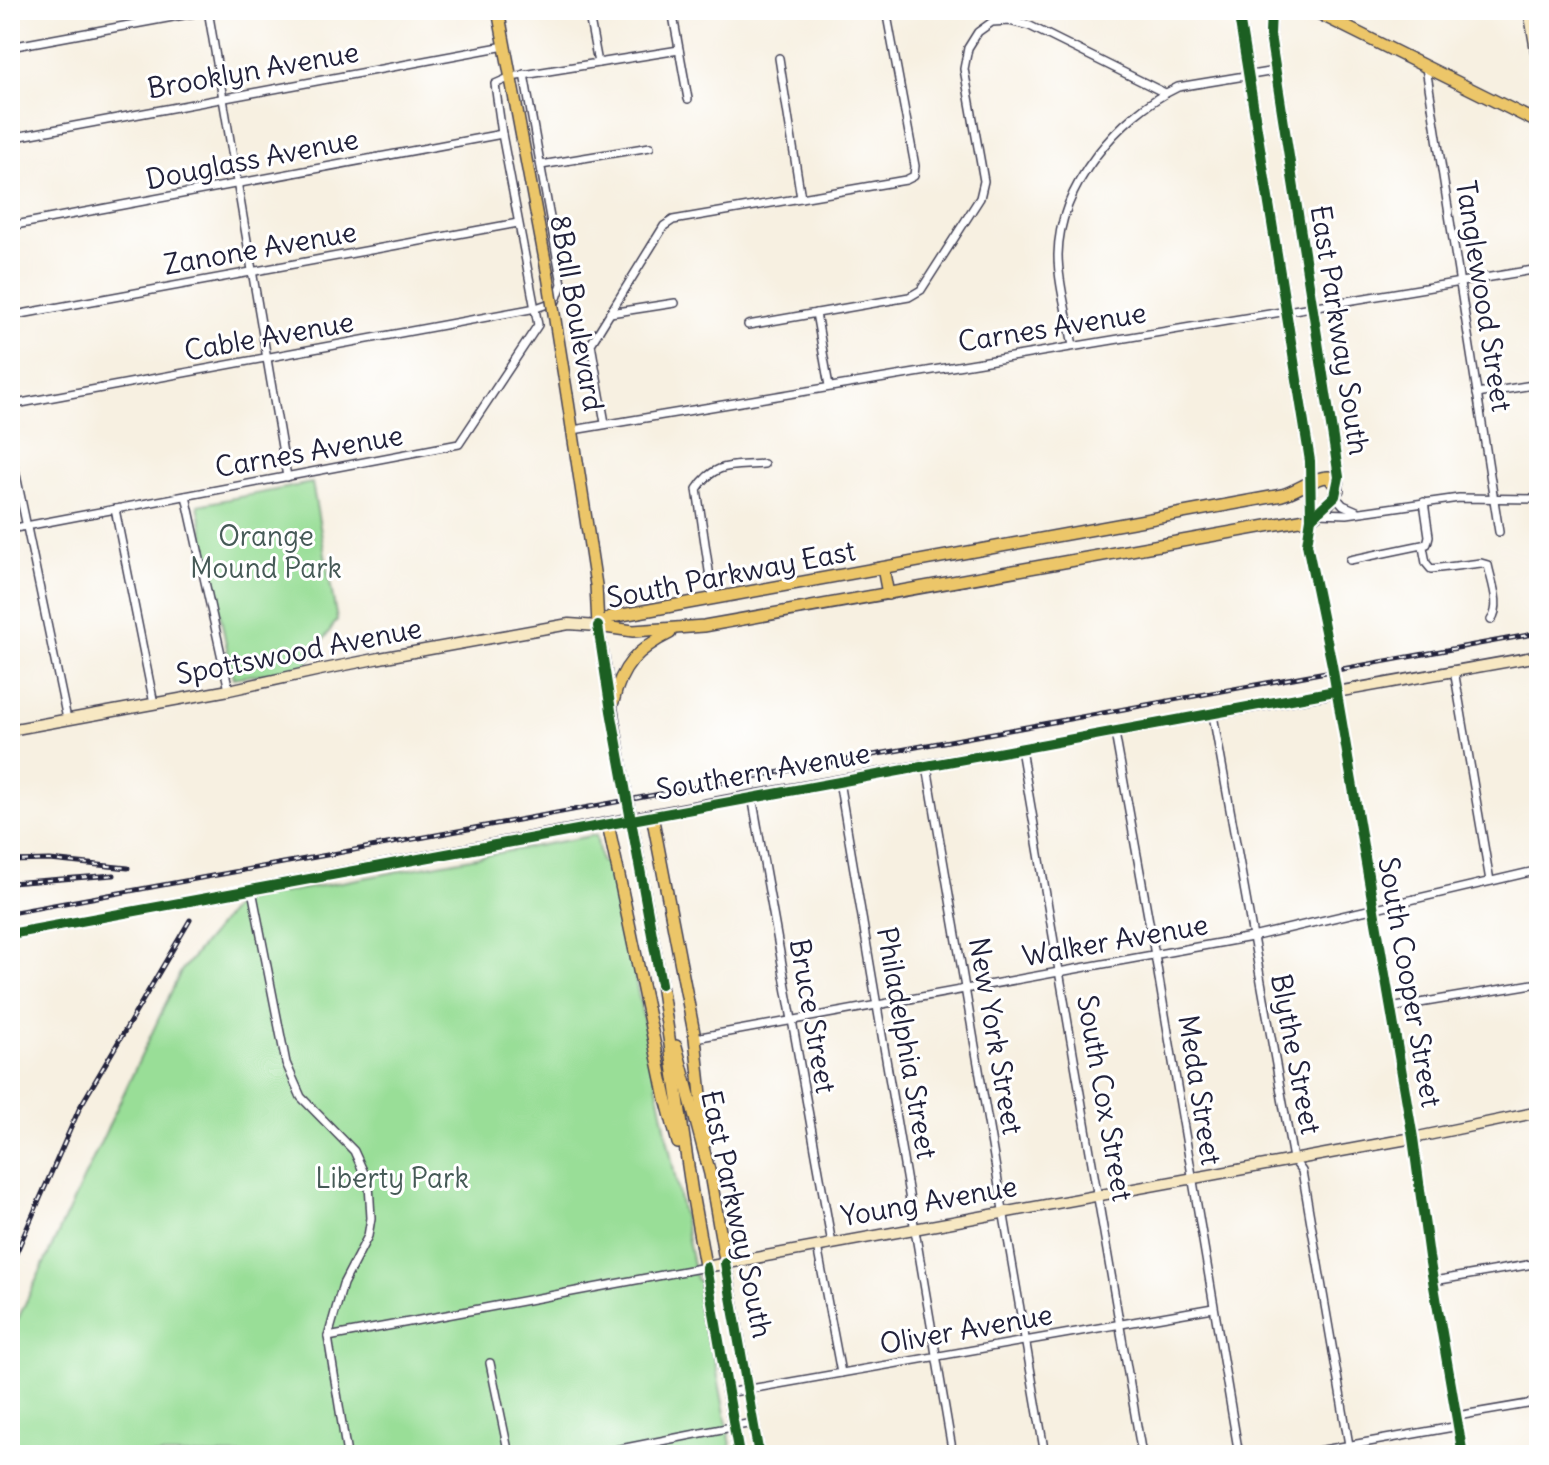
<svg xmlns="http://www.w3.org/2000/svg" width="1549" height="1465" viewBox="0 0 1549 1465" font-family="Delius,sans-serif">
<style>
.green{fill:#99de97;stroke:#5e8069;stroke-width:2}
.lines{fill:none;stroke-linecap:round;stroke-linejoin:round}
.street-casing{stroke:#424154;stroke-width:10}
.secondary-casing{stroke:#424154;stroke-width:13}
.primary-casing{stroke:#424154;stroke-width:14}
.street{stroke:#fff;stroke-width:7}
.secondary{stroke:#f7e8c3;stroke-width:10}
.primary{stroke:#ecc669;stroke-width:11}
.rail-casing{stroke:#22223b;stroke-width:5}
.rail{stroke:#fff;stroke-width:2;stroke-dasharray:6;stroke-linecap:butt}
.secondary-bridge-casing{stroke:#424154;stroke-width:13;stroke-linecap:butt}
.primary-bridge-casing{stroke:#424154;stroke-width:14;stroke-linecap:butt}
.secondary-bridge{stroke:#f7e8c3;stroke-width:10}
.primary-bridge{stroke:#ecc669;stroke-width:11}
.cycleway-casing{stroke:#fff;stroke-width:15}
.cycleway{stroke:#1b5e20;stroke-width:10}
.labels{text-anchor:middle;stroke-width:6;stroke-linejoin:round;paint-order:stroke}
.street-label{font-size:28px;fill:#22223b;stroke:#fff}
.park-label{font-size:28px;fill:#465a57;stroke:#fff}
</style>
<rect width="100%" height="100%" fill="#fff"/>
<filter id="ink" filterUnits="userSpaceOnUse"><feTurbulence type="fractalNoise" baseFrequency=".0125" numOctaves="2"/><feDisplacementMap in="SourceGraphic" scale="16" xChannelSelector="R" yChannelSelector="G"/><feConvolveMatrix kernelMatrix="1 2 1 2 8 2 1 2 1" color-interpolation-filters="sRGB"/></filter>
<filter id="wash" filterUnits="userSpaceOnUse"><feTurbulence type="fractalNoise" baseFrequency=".006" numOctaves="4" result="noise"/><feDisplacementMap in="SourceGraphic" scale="32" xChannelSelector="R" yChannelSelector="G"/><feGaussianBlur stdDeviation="1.8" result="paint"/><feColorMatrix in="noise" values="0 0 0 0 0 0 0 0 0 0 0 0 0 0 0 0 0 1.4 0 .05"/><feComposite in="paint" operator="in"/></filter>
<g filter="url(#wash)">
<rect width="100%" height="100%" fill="#f7f0e1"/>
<!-- green -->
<g class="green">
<polygon points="312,483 337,620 304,668 233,678 198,505"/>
<polygon points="596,835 601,862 612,864 694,1270 696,1279 700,1282 731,1445 728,1455 10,1455 10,1336 181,971 239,901"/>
</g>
</g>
<g filter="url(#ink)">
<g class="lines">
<defs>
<g id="street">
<polyline points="208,10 287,477"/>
<polyline points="588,10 598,63"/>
<polyline points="672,10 688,99"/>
<polyline points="10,47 211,10"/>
<polyline points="779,58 801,198"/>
<polyline points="1426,68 1499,532"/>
<polyline points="10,138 505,46"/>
<polyline points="541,165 650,147"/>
<polyline points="10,226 502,134"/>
<polyline points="610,313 675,303"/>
<polyline points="816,313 829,386"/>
<polyline points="10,316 518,223"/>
<polyline points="748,325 909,297 921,290 980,198 984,181 964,69 968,48 978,32 992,22 1009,21 1030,26 1165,93"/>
<path d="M1073 346C1068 317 1058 284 1058 255 1059 186 1119 115 1178 87L1275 71"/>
<polyline points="1477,394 1539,384"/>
<polyline points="10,405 536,308 556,301 562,284 524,74"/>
<polyline points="605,423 591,344 664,226 673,220 906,180 914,176 915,166 886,10"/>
<polyline points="573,430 1539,269"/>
<polyline points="10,446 67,719"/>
<polyline points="186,496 229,690"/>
<polyline points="1335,496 1343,505 1357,511"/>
<polyline points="115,509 154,704"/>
<polyline points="1319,513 1347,514 1459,498 1539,499"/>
<polyline points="10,529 459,444 538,325 502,134 495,84 511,77 679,50"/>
<path d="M1423 547 1426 563 1431 569 1481 563 1488 565C1491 581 1502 606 1491 620"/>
<polyline points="1350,560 1427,544 1429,536 1424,502"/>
<path d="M713 598 697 489C715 461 733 467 764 464"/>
<polyline points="1454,670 1490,881"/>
<polyline points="1213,715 1293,1159 1302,1171 1349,1445"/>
<polyline points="1115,733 1155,955 1239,1455"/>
<polyline points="1021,749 1142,1455"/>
<polyline points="927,766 1045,1455"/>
<polyline points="839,781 953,1455"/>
<polyline points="752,796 832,1244"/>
<polyline points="252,890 286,1063 301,1097 354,1151 369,1184 371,1218 368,1236 343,1284 328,1337 347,1455"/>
<polyline points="1390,1008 1539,983"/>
<polyline points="695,1038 1252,937 1539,870"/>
<polyline points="817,1246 841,1373"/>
<polyline points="1434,1281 1539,1263"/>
<polyline points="328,1337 706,1267"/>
<polyline points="490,1363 509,1455"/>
<polyline points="727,1393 1213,1308"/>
<polyline points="1457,1416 1539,1402"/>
<polyline points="590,1455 752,1423"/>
<polyline points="1295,1455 1459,1426"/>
</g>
<g id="secondary">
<polyline points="1529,10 1539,68"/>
<polyline points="1311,518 1307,544 1332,665 1413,1138 1429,1257 1463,1455"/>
<polyline points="380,658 569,624 598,626"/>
<polyline points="10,730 229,690 320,670"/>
<polyline points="10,934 752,796 1539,656"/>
<polyline points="706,1267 1413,1138 1539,1112"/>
</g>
<g id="primary">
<polyline points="498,10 548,276"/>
<polyline points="1238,10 1310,461 1311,518"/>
<polyline points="1312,10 1539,123"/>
<polyline points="567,395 596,585 598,626 621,764"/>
<polyline points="883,568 888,594"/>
<path d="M598 626 633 631 704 626 1311 518C1328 507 1338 497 1339 477L1276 73 1270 35 1271 10"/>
<path d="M598 626 611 617 1282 495C1297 491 1316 476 1329 477L1338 490"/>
<path d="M613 702C621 667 637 649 670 633"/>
<polyline points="652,815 695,1038 706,1142"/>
<polyline points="608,824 666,1098 678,1143"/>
<polyline points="660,977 692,1193 739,1455"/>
<polyline points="676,1046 710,1174 759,1455"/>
</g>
</defs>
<!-- street casing -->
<use href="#street" class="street-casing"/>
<!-- secondary casing -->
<use href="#secondary" class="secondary-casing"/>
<!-- primary casing -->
<use href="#primary" class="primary-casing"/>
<!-- street -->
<use href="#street" class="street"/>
<!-- secondary -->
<use href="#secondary" class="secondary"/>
<!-- primary -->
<use href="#primary" class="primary"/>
<defs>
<g id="rail">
<polyline points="10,861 50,860 128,868"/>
<polyline points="10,883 114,875"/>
<polyline points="10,913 1539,633"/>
<polyline points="10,1267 80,1107 190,920"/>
</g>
</defs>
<!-- rail casing -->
<use href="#rail" class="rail-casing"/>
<!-- rail -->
<use href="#rail" class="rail"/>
<defs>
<polyline id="secondary-bridge" points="320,670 380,658"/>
<g id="primary-bridge">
<polyline points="548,276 567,395"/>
<polyline points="621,764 660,977"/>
</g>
</defs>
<!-- secondary-bridge casing -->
<use href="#secondary-bridge" class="secondary-bridge-casing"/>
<!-- primary-bridge casing -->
<use href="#primary-bridge" class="primary-bridge-casing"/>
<!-- secondary-bridge -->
<use href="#secondary-bridge" class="secondary-bridge"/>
<!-- primary-bridge -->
<use href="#primary-bridge" class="primary-bridge"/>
<defs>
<g id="cycleway">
<polyline points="1238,10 1310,461 1311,518 1307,544 1332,665 1413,1138 1429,1257 1463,1455"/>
<polyline points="1271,10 1270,35 1276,73 1339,477 1335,496 1311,518"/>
<polyline points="598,626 611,711 661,984"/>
<polyline points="10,934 1335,691"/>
<polyline points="725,1263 759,1455"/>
<polyline points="706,1267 739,1455"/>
</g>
</defs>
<!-- cycleway casing -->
<use href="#cycleway" class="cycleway-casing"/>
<!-- cycleway -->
<use href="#cycleway" class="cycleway"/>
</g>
</g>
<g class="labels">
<!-- street labels -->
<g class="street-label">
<text transform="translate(253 70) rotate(-10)" y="10">Brooklyn Avenue</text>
<text transform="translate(252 159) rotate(-11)" y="10">Douglass Avenue</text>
<text transform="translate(260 248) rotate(-10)" y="10">Zanone Avenue</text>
<text transform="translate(1484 296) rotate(81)" y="10">Tanglewood Street</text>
<text transform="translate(577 313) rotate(80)" y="10">8Ball Boulevard</text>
<text transform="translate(1052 327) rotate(-9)" y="10">Carnes Avenue</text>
<text transform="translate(1340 330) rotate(81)" y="10">East Parkway South</text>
<text transform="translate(269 336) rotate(-10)" y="10">Cable Avenue</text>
<text transform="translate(309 451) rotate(-10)" y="10">Carnes Avenue</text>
<text transform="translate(731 574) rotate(-11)" y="10">South Parkway East</text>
<text transform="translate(299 651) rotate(-11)" y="10">Spottswood Avenue</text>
<text transform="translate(763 771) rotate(-10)" y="10">Southern Avenue</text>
<text transform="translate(1115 940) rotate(-10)" y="10">Walker Avenue</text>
<text transform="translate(1410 982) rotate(80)" y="10">South Cooper Street</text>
<text transform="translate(813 1016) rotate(80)" y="10">Bruce Street</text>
<text transform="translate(996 1036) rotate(80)" y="10">New York Street</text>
<text transform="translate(907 1043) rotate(80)" y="10">Philadelphia Street</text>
<text transform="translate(1296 1054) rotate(79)" y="10">Blythe Street</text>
<text transform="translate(1200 1090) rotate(81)" y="10">Meda Street</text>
<text transform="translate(1105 1098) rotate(80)" y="10">South Cox Street</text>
<text transform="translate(929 1201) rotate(-10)" y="10">Young Avenue</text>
<text transform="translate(737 1214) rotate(78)" y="10">East Parkway South</text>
<text transform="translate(966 1329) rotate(-10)" y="10">Oliver Avenue</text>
</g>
<!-- park labels -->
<g class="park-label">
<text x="266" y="546">Orange<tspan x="266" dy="32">Mound Park</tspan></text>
<text x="392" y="1188">Liberty Park</text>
</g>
</g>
<!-- margin -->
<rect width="1549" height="1465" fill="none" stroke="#fff" stroke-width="40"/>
</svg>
